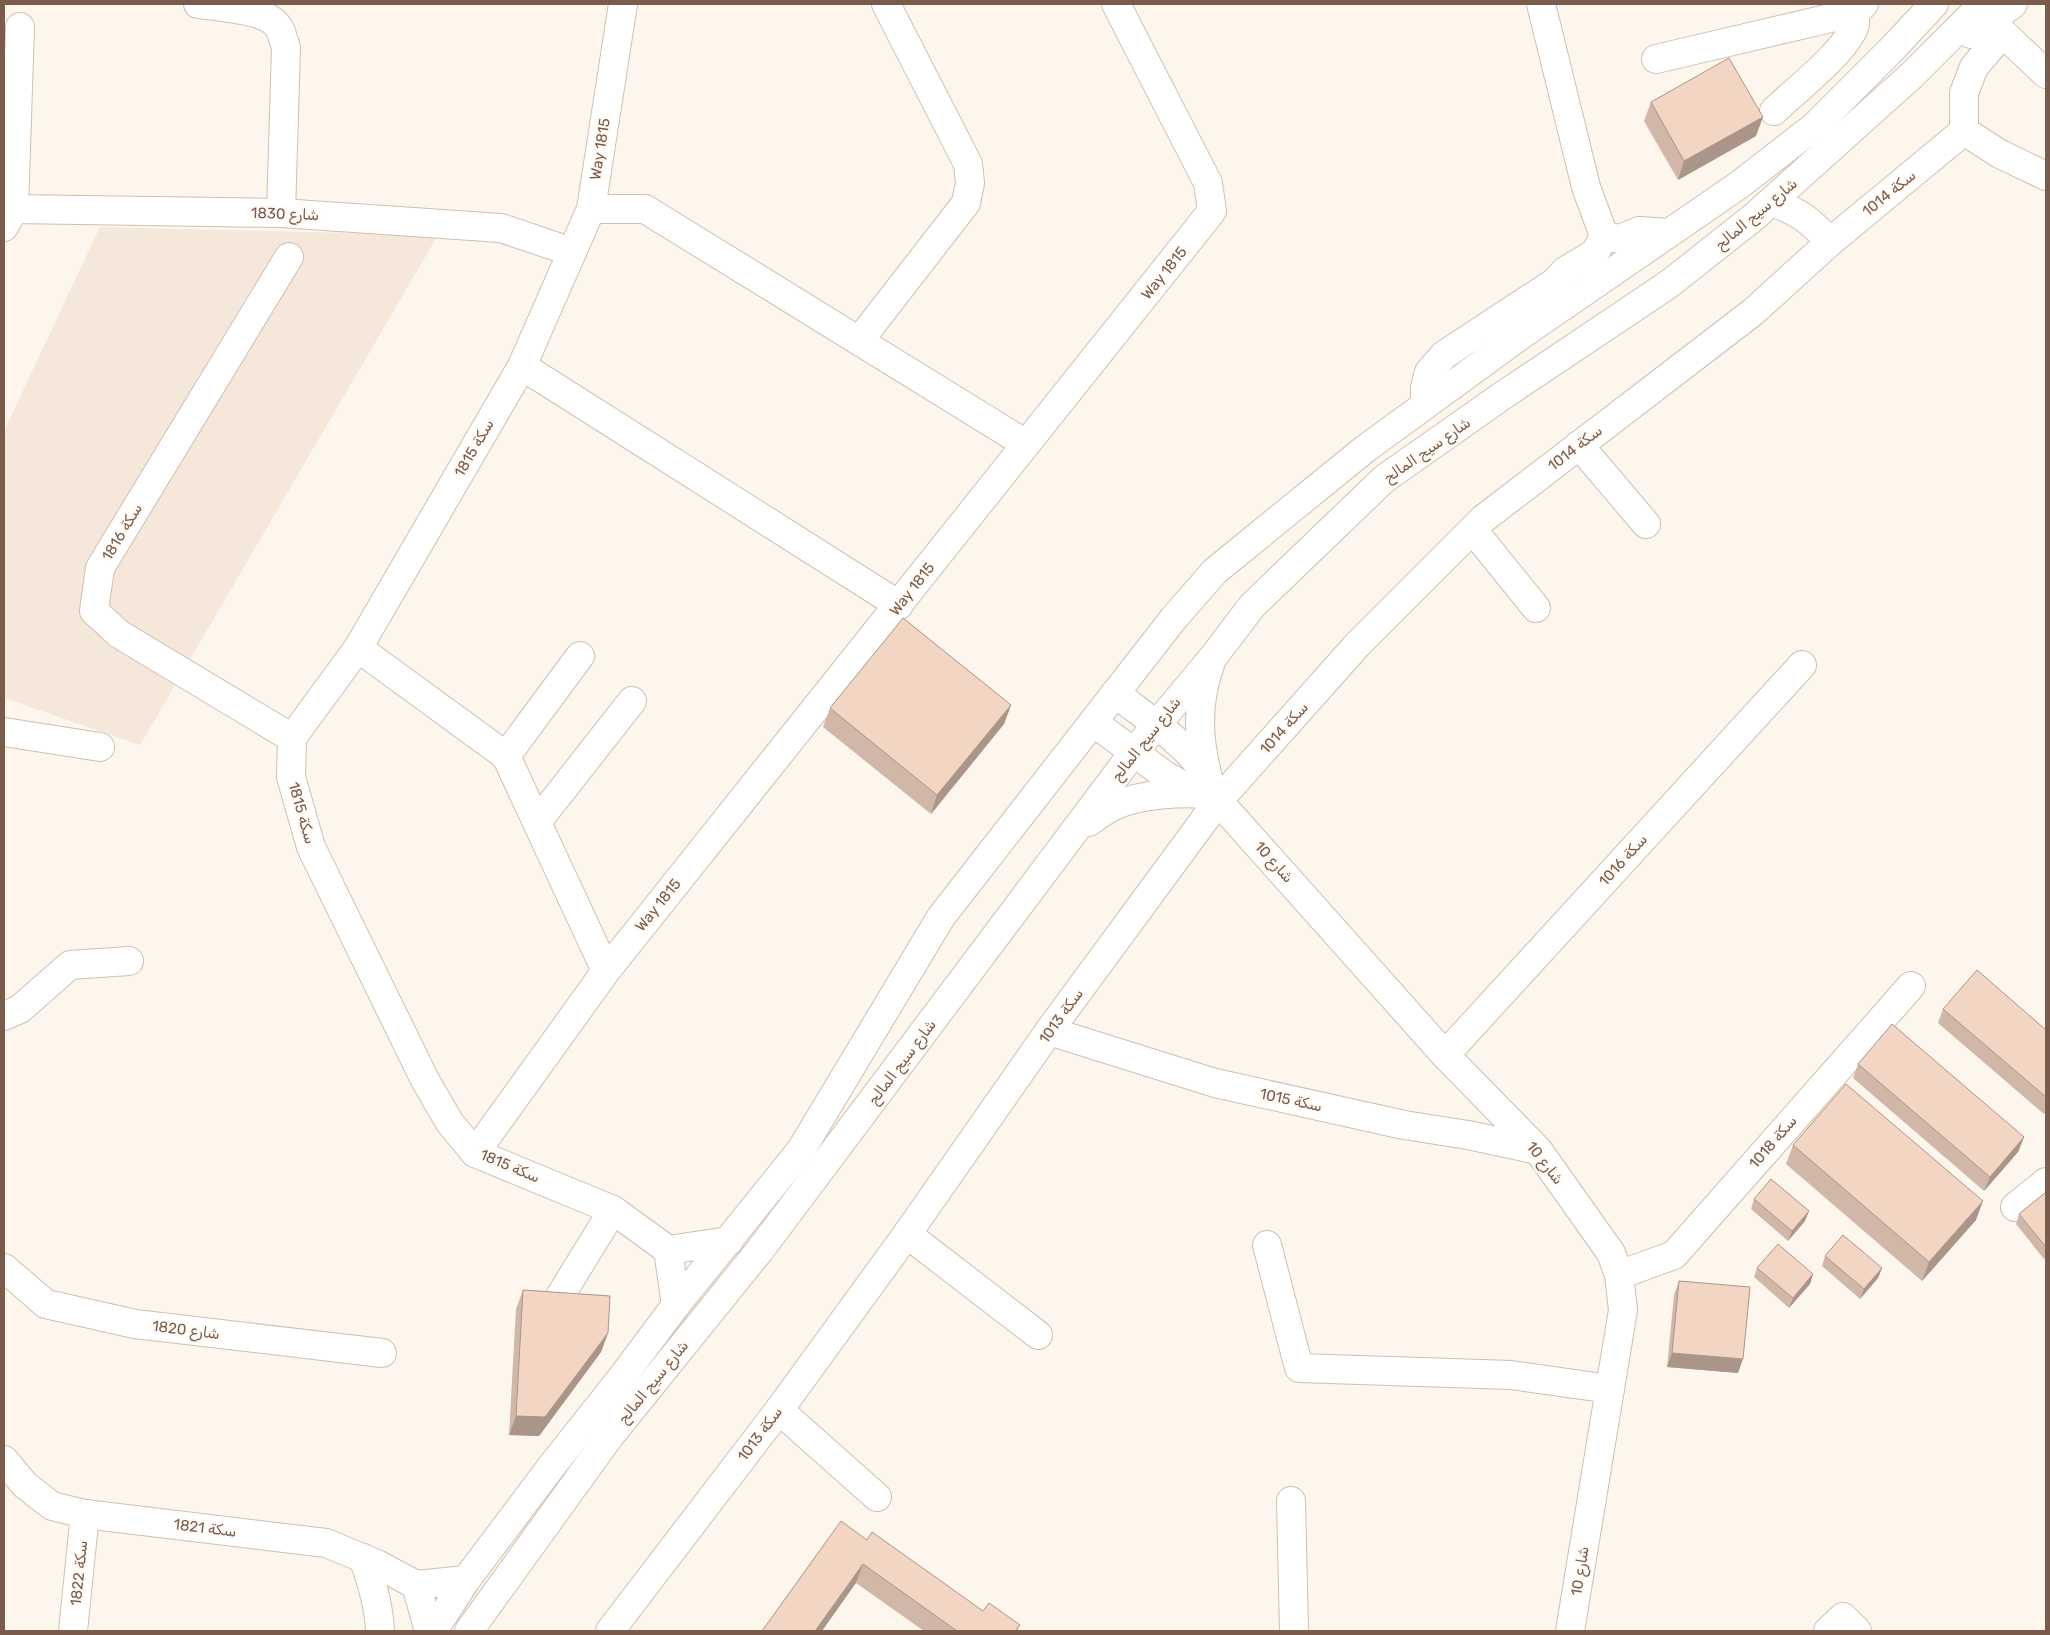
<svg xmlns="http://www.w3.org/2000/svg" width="2050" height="1635" viewBox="0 0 2050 1635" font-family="Rubik,'Noto Naskh Arabic',sans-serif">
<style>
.residential{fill:#f5e8da}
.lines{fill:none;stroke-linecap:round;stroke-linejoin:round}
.minor-casing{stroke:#d1beb0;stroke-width:30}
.minor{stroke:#fff;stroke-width:28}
.wall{fill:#d1b7a8}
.shaded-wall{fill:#aa9588}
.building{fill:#f3d5c3;stroke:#aa9588}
.labels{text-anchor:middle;stroke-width:5;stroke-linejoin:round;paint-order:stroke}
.street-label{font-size:15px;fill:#7a5c4d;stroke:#fffaf3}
</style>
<rect width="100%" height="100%" fill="#fdf6ec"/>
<!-- residential -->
<polygon class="residential" points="100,227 438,235 140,745 4,698 4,431"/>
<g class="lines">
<defs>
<g id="minor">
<path d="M198 4C218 7 261 9 275 23 282 29 283 40 286 48L281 213"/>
<polyline points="623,4 591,209 522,366 358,648 292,738 291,777 311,847 425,1080 450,1123 475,1153 613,1210 668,1250 729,1241"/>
<polyline points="1541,4 1586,187 1604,236 1595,253 1565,271 1555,282 1563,306"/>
<polyline points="1971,34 2013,4"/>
<polyline points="1656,59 1856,12 1864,4"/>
<path d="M1774 111C1796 90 1839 57 1853 30 1857 23 1855 12 1853 4"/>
<polyline points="1964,131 1964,93 1974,67 2003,33 2046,74"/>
<polyline points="1964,131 2000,154 2046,176"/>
<path d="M1772 202C1799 212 1810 220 1830 242"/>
<polyline points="4,208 14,209 20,27"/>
<polyline points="591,209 645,209 1026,444"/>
<polyline points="4,227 14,209 281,213 501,228 572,252"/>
<polyline points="1604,236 1620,239 1639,231 1669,233"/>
<polyline points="289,257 100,568 94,611 119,634 292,738"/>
<polyline points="859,341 966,203 970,183 968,164 886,4"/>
<polyline points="522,366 899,605"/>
<polyline points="1425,405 1425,387 1429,372 1444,355 1555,282"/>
<polyline points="1579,445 1646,524"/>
<polyline points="1473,530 1536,608"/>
<polyline points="358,648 506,756 606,971"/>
<path d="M1210 665C1194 709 1199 750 1213 795"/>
<path d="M1115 693C1145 717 1187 743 1207 776"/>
<polyline points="1093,722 1166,776 1198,793"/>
<polyline points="4,732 100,747"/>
<polyline points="506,756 580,656"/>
<polyline points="1213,795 1445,1055 1538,1150 1611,1253 1619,1275 1623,1310 1570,1631"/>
<polyline points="537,822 632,701"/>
<path d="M1089 822C1097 816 1106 809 1116 805 1142 794 1185 791 1213 795"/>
<polyline points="4,1016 20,1009 70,965 129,961"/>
<polyline points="1049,1031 1215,1083 1404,1125 1468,1135 1538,1150"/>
<polyline points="1445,1055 1802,665"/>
<polyline points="475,1153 606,971 1212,211 1208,183 1116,4"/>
<polyline points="2015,1207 2046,1182"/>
<polyline points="907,1234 1038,1335"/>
<polyline points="1267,1245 1299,1368 1511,1375 1610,1389"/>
<polyline points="668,1250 676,1305"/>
<polyline points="4,1268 46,1304 135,1324 382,1353"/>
<polyline points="1619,1275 1674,1255 1911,986"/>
<polyline points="557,1301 613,1210"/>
<polyline points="779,1410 877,1497"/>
<polyline points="4,1460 25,1485 52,1506 85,1514 326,1543 377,1564 416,1585 466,1580"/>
<polyline points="1291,1501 1294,1631"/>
<path d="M363 1558C372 1582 379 1605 380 1631"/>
<polyline points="416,1585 429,1631"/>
<polyline points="73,1631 85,1514"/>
<polyline points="433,1631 466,1580 551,1467 623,1376 676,1305 801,1150 941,917 1174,618 1215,571 1365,449 1524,333 1739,185 1815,126 1892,49 1934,4"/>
<polyline points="469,1631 609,1437 760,1250 1133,753 1214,656 1252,606 1384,479 1502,396 1669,284 1755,216 1912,75 1983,4"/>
<polyline points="610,1631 779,1410 907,1234 1049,1031 1219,800 1358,644 1483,519 1753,312 1830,242 1964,131"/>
<polyline points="1828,1631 1843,1617 1857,1631"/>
</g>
</defs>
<!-- minor casing -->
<use href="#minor" class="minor-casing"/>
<!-- minor -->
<use href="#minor" class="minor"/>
</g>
<!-- wall -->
<g class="wall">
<polygon points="1651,102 1756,136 1678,180 1644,121"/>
<polygon points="1011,705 1004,724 931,814 823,727 830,708"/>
<polygon points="1943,1009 2046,1030 2046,1111 2044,1114 1938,1023"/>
<polygon points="1858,1064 2024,1137 2018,1152 1984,1191 1853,1078"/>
<polygon points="1793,1145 1976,1220 1922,1281 1786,1164"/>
<polygon points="2046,1192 2046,1258 2044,1259 2016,1224 2019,1214"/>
<polygon points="1754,1199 1805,1221 1788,1241 1751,1209"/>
<polygon points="1825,1256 1882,1268 1878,1278 1860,1299 1822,1266"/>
<polygon points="1757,1268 1813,1274 1810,1284 1789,1308 1754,1277"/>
<polygon points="1679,1281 1738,1373 1667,1367 1674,1295"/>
<polygon points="523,1290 608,1333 601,1352 539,1436 509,1435 516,1309"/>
<polygon points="867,1540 983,1611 1020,1625 1017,1631 924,1631 856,1583"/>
</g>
<!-- shaded-wall -->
<g class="shaded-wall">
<polygon points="1763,117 1756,136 1678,180 1684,161"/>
<polygon points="1011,705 1004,724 931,814 937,795"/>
<polygon points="2024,1137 2018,1152 1984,1191 1990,1177"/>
<polygon points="1983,1201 1976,1220 1922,1281 1929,1262"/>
<polygon points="1809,1211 1805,1221 1788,1241 1792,1231"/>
<polygon points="1882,1268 1878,1278 1860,1299 1864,1289"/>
<polygon points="1813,1274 1810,1284 1789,1308 1793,1298"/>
<polygon points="608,1333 601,1352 539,1436 509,1435 516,1416"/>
<polygon points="1672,1353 1743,1359 1738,1373 1667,1367"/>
<polygon points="863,1564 856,1583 822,1631 815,1631"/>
</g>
<!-- building -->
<g class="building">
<polygon points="1729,58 1763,117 1684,161 1651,102"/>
<polygon points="903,618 1011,705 937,795 830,708"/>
<polygon points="1977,970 2046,1030 2046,1097 1943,1009"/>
<polygon points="1892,1024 2024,1137 1990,1177 1858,1064"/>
<polygon points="1846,1084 1983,1201 1929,1262 1793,1145"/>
<polygon points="1771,1179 1809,1211 1792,1231 1754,1199"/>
<polygon points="2046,1192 2046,1247 2019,1214"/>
<polygon points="1843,1235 1882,1268 1864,1289 1825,1256"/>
<polygon points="1778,1244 1813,1274 1793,1298 1757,1268"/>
<polygon points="1679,1281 1750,1287 1743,1359 1672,1353"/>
<polygon points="523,1290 610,1296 608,1333 545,1417 516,1416"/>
<polygon points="841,1521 867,1540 872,1532 983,1611 989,1603 1020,1625 1015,1631 957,1631 863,1564 815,1631 762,1631"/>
</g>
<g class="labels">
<!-- street labels -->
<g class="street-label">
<text transform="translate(600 149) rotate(-81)" y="5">Way 1815</text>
<text transform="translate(1889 193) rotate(-39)" y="5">سكة 1014</text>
<text transform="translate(285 214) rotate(2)" y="5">1830 شارع</text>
<text transform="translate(1756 214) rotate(-40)" y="5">شارع سيح المالح</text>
<text transform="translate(1164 273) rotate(-51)" y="5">Way 1815</text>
<text transform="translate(474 448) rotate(-60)" y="5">سكة 1815</text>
<text transform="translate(1575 448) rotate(-38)" y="5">سكة 1014</text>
<text transform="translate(1427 450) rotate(-35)" y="5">شارع سيح المالح</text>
<text transform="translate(122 532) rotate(-59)" y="5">سكة 1816</text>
<text transform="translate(912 589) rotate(-52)" y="5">Way 1815</text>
<text transform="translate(1284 728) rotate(-48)" y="5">سكة 1014</text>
<text transform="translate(1146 739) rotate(-52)" y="5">شارع سيح المالح</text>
<text transform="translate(302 813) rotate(74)" y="5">سكة 1815</text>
<text transform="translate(1623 860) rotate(-48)" y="5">سكة 1016</text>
<text transform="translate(1274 862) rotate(48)" y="5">شارع 10</text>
<text transform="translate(658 905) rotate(-51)" y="5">Way 1815</text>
<text transform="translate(1061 1016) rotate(-54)" y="5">سكة 1013</text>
<text transform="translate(902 1062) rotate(-53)" y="5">شارع سيح المالح</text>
<text transform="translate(1291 1100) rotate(12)" y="5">سكة 1015</text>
<text transform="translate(1773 1142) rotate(-49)" y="5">سكة 1018</text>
<text transform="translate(1545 1163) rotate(52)" y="5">شارع 10</text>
<text transform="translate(510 1166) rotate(23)" y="5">سكة 1815</text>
<text transform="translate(186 1330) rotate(7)" y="5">1820 شارع</text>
<text transform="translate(653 1382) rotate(-51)" y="5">شارع سيح المالح</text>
<text transform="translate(760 1434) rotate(-53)" y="5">سكة 1013</text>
<text transform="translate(205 1528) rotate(7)" y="5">سكة 1821</text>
<text transform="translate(1580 1571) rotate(-81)" y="5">شارع 10</text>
<text transform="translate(79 1573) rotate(-84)" y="5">سكة 1822</text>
</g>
</g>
<!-- border -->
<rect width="2050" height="1635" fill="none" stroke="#7a5c4d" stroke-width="10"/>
</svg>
